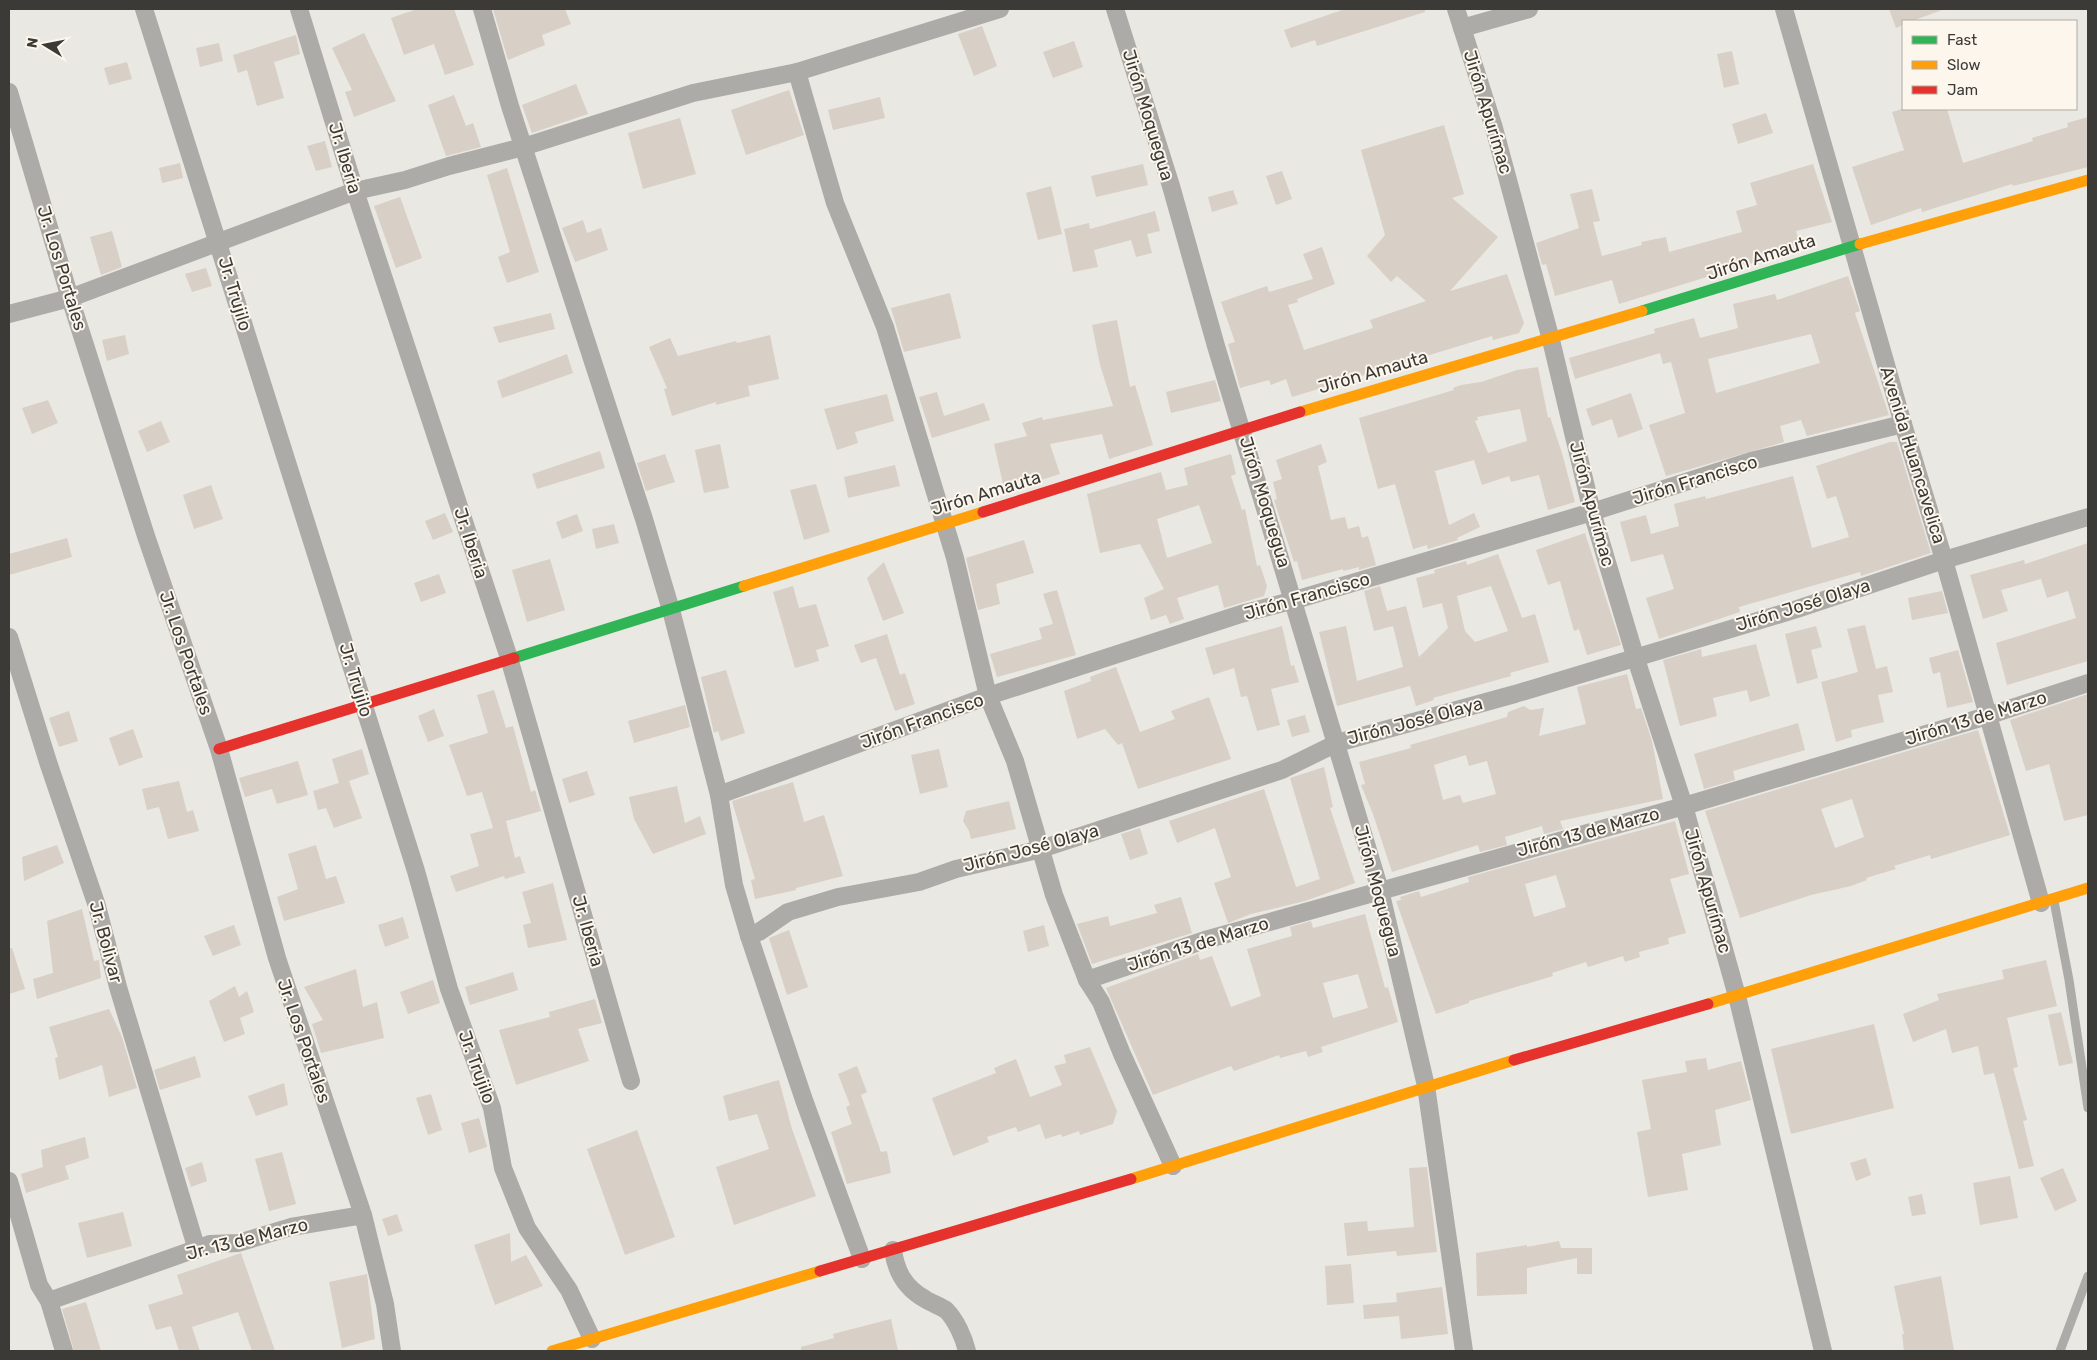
<svg xmlns="http://www.w3.org/2000/svg" width="2097" height="1360" viewBox="0 0 2097 1360" font-family="Rubik,sans-serif">
<style>
.building{fill:#d8cfc6;fill-rule:evenodd}
.lines{fill:none;stroke-linecap:round;stroke-linejoin:round}
.lane{stroke:#adaba8;stroke-width:9}
.street{stroke:#adaba8;stroke-width:18}
.fast{stroke:#30b455;stroke-width:11}
.slow{stroke:#ff9f0a;stroke-width:11}
.jam{stroke:#e5322d;stroke-width:11}
.labels{text-anchor:middle;stroke-width:4;stroke-linejoin:round;paint-order:stroke}
.street-label{font-size:18px;fill:#3c3a36;stroke:#fcf6ed}
</style>
<rect width="100%" height="100%" fill="#eae8e2"/>
<!-- building -->
<g class="building">
<polygon points="417,9 454,9 474,65 445,75 434,44 404,55 391,18"/>
<polygon points="493,9 565,9 571,24 542,35 545,45 508,60"/>
<polygon points="1345,9 1425,9 1425,12 1317,46 1315,40 1291,48 1284,30"/>
<polygon points="1889,9 1941,9 1942,10 1912,21 1903,21 1903,25 1896,28"/>
<polygon points="982,26 997,66 974,76 958,34"/>
<polygon points="364,33 396,101 354,117 345,92 352,90 332,48"/>
<polygon points="296,35 300,54 274,62 284,98 257,106 247,70 238,73 233,55"/>
<polygon points="1074,41 1083,67 1053,78 1043,52"/>
<polygon points="219,43 223,61 200,67 196,48"/>
<polygon points="1732,51 1739,84 1724,88 1717,54"/>
<polygon points="127,62 132,79 109,85 104,68"/>
<polygon points="576,84 588,114 532,133 522,105"/>
<polygon points="789,90 804,135 746,155 731,110"/>
<polygon points="454,95 466,126 473,123 481,147 446,156 428,105"/>
<polygon points="880,97 885,118 833,130 828,110"/>
<polygon points="1902,109 1947,109 1963,163 2033,141 2032,138 2068,127 2067,123 2088,117 2088,167 2013,186 2012,184 1922,212 1921,208 1871,225 1852,167 1904,150 1892,112"/>
<polygon points="1766,113 1773,133 1738,144 1732,124"/>
<polygon points="680,118 696,174 643,189 628,133"/>
<polygon points="1444,125 1464,194 1452,198 1498,237 1450,291 1507,274 1524,323 1519,333 1493,340 1492,336 1292,397 1286,379 1271,385 1269,380 1240,388 1228,344 1235,342 1221,302 1267,286 1269,292 1313,279 1303,254 1322,247 1335,284 1297,299 1298,302 1288,305 1304,350 1373,328 1370,320 1426,301 1397,276 1391,282 1367,256 1385,235 1361,150"/>
<polygon points="325,141 332,167 316,171 307,146"/>
<polygon points="180,163 183,178 162,183 159,168"/>
<polygon points="1143,164 1148,185 1096,197 1091,176"/>
<polygon points="1813,164 1832,222 1796,231 1801,248 1619,304 1612,280 1555,296 1546,264 1542,265 1536,243 1579,228 1570,194 1592,189 1600,221 1593,222 1602,256 1642,245 1641,242 1666,237 1669,252 1742,232 1736,211 1757,205 1750,183"/>
<polygon points="507,168 539,272 507,283 498,257 510,252 487,175"/>
<polygon points="1282,171 1292,199 1276,205 1266,176"/>
<polygon points="1051,186 1062,234 1038,240 1026,193"/>
<polygon points="1233,190 1238,204 1212,212 1208,197"/>
<polygon points="400,197 422,258 396,268 374,206"/>
<polygon points="1155,211 1160,231 1147,234 1152,253 1136,257 1131,240 1094,250 1098,267 1073,272 1064,229 1089,223 1090,229"/>
<polygon points="583,220 587,233 601,228 608,250 575,262 562,228"/>
<polygon points="112,231 122,267 101,275 90,237"/>
<polygon points="206,268 212,286 192,292 185,274"/>
<path d="M1848 276 1860 311 1855 313 1889 415 1807 436 1801 420 1780 426 1784 442 1666 476 1649 425 1685 413 1671 362 1663 364 1660 353 1575 379 1569 358 1655 333 1654 329 1694 318 1700 338 1738 328 1733 304 1775 294 1777 300ZM1811 334 1820 363 1716 393 1708 359Z"/>
<polygon points="950,293 961,338 904,352 891,308"/>
<polygon points="551,313 555,329 499,343 493,327"/>
<polygon points="1117,320 1130,387 1135,385 1153,445 1109,459 1102,434 1050,444 1060,474 1041,480 1039,476 1003,484 994,444 1027,436 1022,423 1042,417 1043,420 1113,406 1100,365 1092,325"/>
<polygon points="125,335 129,354 107,361 102,340"/>
<polygon points="770,335 779,379 748,386 750,396 716,405 716,402 672,416 664,389 667,388 649,347 670,338 678,356 736,341 737,343"/>
<polygon points="567,354 573,373 502,398 497,381"/>
<path d="M1538 367 1548 418 1550 417 1562 453 1575 502 1548 510 1539 475 1511 482 1509 476 1482 485 1474 460 1435 471 1449 525 1474 513 1480 527 1457 538 1458 540 1428 549 1427 545 1413 549 1395 484 1378 489 1359 418 1454 390 1453 388 1461 385 1481 382 1517 370ZM1520 409 1527 441 1488 453 1475 421 1478 420 1477 417Z"/>
<polygon points="1215,380 1221,401 1171,413 1166,392"/>
<polygon points="937,392 944,416 984,403 990,420 932,438 919,397"/>
<polygon points="1631,393 1643,429 1618,438 1612,419 1592,426 1586,409"/>
<polygon points="887,394 894,421 855,432 858,443 837,450 824,409"/>
<polygon points="48,400 58,423 32,434 22,408"/>
<polygon points="161,421 170,442 147,452 138,431"/>
<polygon points="1890,442 1897,442 1931,553 1861,576 1860,572 1739,607 1740,612 1659,639 1646,598 1674,589 1663,554 1631,562 1620,522 1646,515 1651,534 1679,526 1674,504 1705,496 1706,499 1793,476 1812,548 1849,537 1836,496 1827,499 1816,466"/>
<polygon points="720,444 729,488 704,493 695,450"/>
<polygon points="1321,444 1327,462 1318,466 1331,520 1345,517 1348,529 1359,526 1362,538 1368,536 1376,565 1359,570 1359,567 1343,571 1343,569 1302,580 1297,561 1294,562 1274,500 1277,499 1273,482 1282,479 1276,460"/>
<polygon points="600,451 605,468 537,489 532,474"/>
<polygon points="665,454 675,482 646,491 637,463"/>
<path d="M1231 454 1236 474 1231 476 1242 510 1245 509 1257 566 1260 565 1267 586 1264 596 1224 608 1218 585 1177 598 1184 619 1170 624 1166 615 1151 620 1144 598 1164 589 1140 544 1100 553 1087 494 1161 472 1166 490 1188 485 1184 468ZM1199 505 1212 543 1167 558 1157 519Z"/>
<polygon points="895,465 900,486 848,498 844,477"/>
<polygon points="816,484 830,532 804,540 790,490"/>
<polygon points="211,485 223,519 194,529 183,495"/>
<polygon points="445,513 453,532 433,540 425,521"/>
<polygon points="577,514 583,531 562,539 556,522"/>
<polygon points="614,524 619,543 596,549 592,529"/>
<polygon points="1585,533 1621,645 1587,655 1579,629 1574,631 1560,581 1548,585 1536,550"/>
<polygon points="67,538 72,557 9,575 9,554"/>
<polygon points="1024,540 1034,573 996,584 1000,604 978,610 966,558"/>
<polygon points="2088,543 2088,661 2007,685 1996,643 2076,618 2068,591 2047,598 2041,579 2001,590 2008,611 1983,619 1970,575 2024,560 2025,564"/>
<path d="M1498 554 1522 618 1535 614 1549 662 1510 673 1511 676 1433 698 1434 700 1416 706 1410 686 1337 706 1319 632 1346 626 1357 681 1403 667 1393 626 1374 631 1364 591 1380 586 1387 611 1406 606 1419 657 1448 628 1442 603 1423 608 1416 578 1435 573 1434 570 1466 561 1467 565ZM1491 586 1508 631 1475 642 1465 631 1457 596Z"/>
<polygon points="550,559 565,610 527,622 512,570"/>
<polygon points="884,562 904,613 883,621 867,578"/>
<polygon points="439,574 446,593 421,602 414,583"/>
<polygon points="793,586 799,608 816,604 829,646 816,650 819,661 795,668 773,592"/>
<polygon points="1057,590 1076,655 997,677 990,654 1042,639 1039,628 1053,624 1043,594"/>
<polygon points="1942,591 1948,613 1912,620 1908,598"/>
<polygon points="1865,625 1876,669 1887,666 1893,692 1878,695 1884,722 1851,730 1852,737 1836,742 1821,682 1858,672 1847,629"/>
<polygon points="1282,626 1291,666 1294,665 1299,682 1271,689 1280,725 1257,731 1247,696 1241,697 1234,668 1213,675 1205,648"/>
<polygon points="1816,626 1822,647 1811,650 1818,678 1797,684 1785,634"/>
<polygon points="887,634 900,675 905,673 915,704 895,711 876,658 861,663 854,645"/>
<polygon points="1756,644 1770,696 1750,702 1747,690 1713,698 1717,716 1680,726 1663,660 1701,649 1702,657"/>
<polygon points="1958,650 1973,702 1947,708 1940,672 1933,674 1929,658"/>
<polygon points="1116,667 1140,732 1175,719 1171,711 1209,697 1231,759 1138,789 1122,743 1118,745 1105,729 1077,739 1064,691 1091,681 1090,677"/>
<polygon points="726,670 745,733 721,741 718,731 714,733 701,677"/>
<path d="M1627 674 1636 709 1641 708 1652 741 1663 799 1560 821 1563 829 1544 834 1542 826 1505 837 1507 845 1480 852 1478 845 1392 872 1373 814 1361 785 1365 784 1359 762 1411 748 1410 745 1507 717 1508 712 1524 706 1530 710 1544 708 1539 736 1586 724 1577 687ZM1466 755 1469 766 1487 761 1496 794 1463 803 1460 795 1443 800 1434 765Z"/>
<polygon points="494,690 506,728 513,726 531,792 535,790 541,811 506,821 515,858 520,856 525,873 505,879 504,876 456,892 450,876 479,866 470,834 493,828 482,792 467,796 449,745 488,733 477,695"/>
<polygon points="2088,694 2088,815 2064,821 2049,764 2026,771 2010,720"/>
<polygon points="685,705 690,727 634,743 628,721"/>
<polygon points="434,709 444,736 428,742 418,716"/>
<polygon points="69,711 78,741 59,747 49,718"/>
<polygon points="1305,715 1310,732 1292,737 1287,720"/>
<polygon points="1798,723 1805,750 1733,771 1735,780 1704,789 1694,754"/>
<polygon points="133,729 143,757 119,766 109,738"/>
<path d="M1978 730 2010 835 1931 859 1930 855 1894 866 1896 869 1866 878 1867 880 1851 886 1811 895 1740 918 1705 811ZM1852 799 1864 837 1835 848 1821 809Z"/>
<polygon points="362,749 369,774 349,781 362,818 334,828 326,808 318,810 313,791 339,783 332,759"/>
<polygon points="939,749 948,787 920,794 911,755"/>
<polygon points="298,761 308,795 277,804 272,789 245,797 239,778"/>
<polygon points="1324,767 1333,807 1330,808 1355,883 1305,901 1251,914 1228,923 1214,883 1231,877 1215,828 1177,843 1169,821 1264,789 1296,887 1320,879 1290,778"/>
<polygon points="587,771 595,795 569,803 562,779"/>
<polygon points="179,781 187,812 193,810 199,831 168,839 159,807 147,810 142,789"/>
<polygon points="793,782 804,822 824,815 843,876 796,888 796,890 755,899 751,880 755,879 732,801"/>
<polygon points="677,786 685,823 700,816 706,834 653,854 634,819 629,797"/>
<polygon points="1009,801 1016,829 971,839 969,831 963,821 966,811"/>
<path d="M1675 821 1689 874 1670 879 1686 933 1668 938 1669 944 1639 952 1640 957 1625 962 1623 956 1588 967 1586 962 1552 973 1553 976 1469 1001V1003L1436 1014 1396 901 1401 900 1400 897 1419 891 1421 897 1469 882 1468 877ZM1556 875 1566 907 1534 917 1525 884Z"/>
<polygon points="1140,828 1148,854 1130,860 1121,834"/>
<polygon points="57,845 64,863 24,881 22,857"/>
<polygon points="316,845 326,879 336,876 345,903 284,921 277,897 298,889 288,854"/>
<polygon points="553,883 567,940 528,948 523,925 531,923 522,892"/>
<polygon points="1181,897 1192,933 1092,964 1077,924 1108,916 1110,926 1157,913 1154,905"/>
<polygon points="82,909 94,961 99,960 101,978 37,999 33,979 53,973 47,921"/>
<path d="M1365 914 1385 988 1388 987 1398 1022 1321 1047 1323 1052 1308 1057 1306 1051 1280 1058 1279 1055 1234 1071 1231 1066 1153 1095 1106 988 1198 954 1200 960 1212 956 1231 1007 1261 996 1247 949 1292 936 1290 927 1311 921 1313 928ZM1358 974 1368 1008 1333 1018 1323 983Z"/>
<polygon points="403,917 409,938 385,947 378,925"/>
<polygon points="234,925 241,945 213,956 204,936"/>
<polygon points="1044,925 1049,946 1028,952 1023,931"/>
<polygon points="789,930 808,987 787,995 769,938"/>
<polygon points="9,948 12,948 25,989 9,994"/>
<polygon points="2046,960 2057,1006 2007,1018 2018,1067 2013,1068 2027,1120 2023,1121 2034,1166 2019,1169 1994,1073 1984,1075 1978,1046 1952,1053 1946,1029 1913,1042 1903,1014 1939,1000 1937,994 2004,979 2002,970"/>
<polygon points="356,969 363,1007 377,1002 384,1038 321,1053 312,1024 323,1020 304,987"/>
<polygon points="513,972 518,990 470,1005 465,987"/>
<polygon points="433,980 440,1003 408,1014 400,992"/>
<polygon points="235,986 239,997 247,991 254,1012 240,1018 245,1034 224,1042 209,1001"/>
<polygon points="595,999 602,1023 578,1029 589,1061 516,1085 499,1030 550,1017 549,1012"/>
<polygon points="109,1009 122,1037 137,1088 109,1097 102,1065 59,1080 55,1058 58,1057 49,1027"/>
<polygon points="2061,1012 2073,1063 2059,1066 2048,1015"/>
<polygon points="1874,1024 1894,1108 1791,1134 1771,1049"/>
<polygon points="1090,1047 1117,1111 1113,1124 1080,1135 1079,1131 1062,1137 1061,1134 1045,1139 1040,1124 1018,1132 1016,1127 987,1137 989,1142 953,1156 932,1098 996,1073 994,1068 1016,1059 1030,1097 1062,1085 1054,1066 1066,1063 1064,1055"/>
<polygon points="195,1056 201,1077 160,1090 154,1070"/>
<polygon points="1706,1058 1708,1070 1741,1061 1751,1100 1715,1110 1721,1145 1682,1154 1688,1190 1648,1197 1637,1132 1651,1129 1642,1080 1687,1072 1685,1061"/>
<polygon points="857,1066 867,1092 861,1095 881,1152 887,1151 891,1173 847,1184 831,1132 852,1124 846,1107 850,1105 838,1074"/>
<polygon points="779,1080 792,1129 816,1196 734,1225 716,1167 769,1149 757,1114 729,1121 723,1096"/>
<polygon points="284,1083 288,1105 256,1116 248,1096"/>
<polygon points="431,1094 442,1130 428,1135 416,1098"/>
<polygon points="479,1118 487,1147 469,1153 461,1123"/>
<polygon points="637,1130 675,1237 625,1255 587,1149"/>
<polygon points="85,1137 89,1158 65,1166 69,1179 26,1193 21,1174 43,1167 41,1150"/>
<polygon points="282,1152 296,1204 269,1211 255,1159"/>
<polygon points="1866,1158 1871,1175 1856,1181 1850,1163"/>
<polygon points="202,1162 207,1181 191,1187 185,1168"/>
<polygon points="1427,1167 1437,1252 1397,1256 1396,1251 1347,1256 1344,1223 1367,1221 1368,1231 1414,1227 1409,1168"/>
<polygon points="2063,1168 2077,1201 2055,1211 2040,1178"/>
<polygon points="2010,1176 2018,1218 1980,1225 1973,1183"/>
<polygon points="1922,1194 1926,1214 1912,1216 1908,1197"/>
<polygon points="123,1212 132,1246 87,1258 78,1223"/>
<polygon points="397,1214 403,1231 388,1236 382,1219"/>
<polygon points="510,1233 511,1262 526,1255 543,1286 495,1305 474,1245"/>
<polygon points="1559,1241 1561,1248 1592,1248 1592,1274 1577,1274 1577,1258 1527,1268 1527,1294 1477,1296 1476,1253 1527,1245 1527,1247"/>
<polygon points="241,1253 275,1351 252,1351 238,1312 192,1327 200,1351 179,1351 171,1326 156,1330 148,1305 183,1294 177,1275"/>
<polygon points="1351,1264 1354,1303 1327,1305 1325,1266"/>
<polygon points="367,1274 375,1339 342,1348 329,1282"/>
<polygon points="1941,1276 1954,1351 1904,1351 1902,1334 1904,1334 1894,1286"/>
<polygon points="1442,1287 1448,1334 1401,1339 1399,1316 1364,1319 1363,1305 1397,1302 1396,1293"/>
<polygon points="86,1302 101,1351 74,1351 62,1309"/>
<polygon points="891,1319 898,1351 801,1351 801,1347 834,1338 833,1334"/>
</g>
<g class="lines">
<!-- lane -->
<g class="lane">
<polyline points="2054,901 2069,980 2088,1108"/>
<polyline points="2060,1351 2088,1276"/>
</g>
<!-- street -->
<g class="street">
<polyline points="144,9 416,871 449,989 492,1108 503,1168 527,1228 569,1290 592,1339"/>
<polyline points="299,9 355,191 509,658 631,1081"/>
<polyline points="482,9 510,106 644,519 671,610 719,795 734,885 749,936 804,1100 862,1259"/>
<polyline points="1000,9 797,72 835,203 885,327 955,558 988,696 1015,761 1054,895 1087,980 1101,1002 1122,1054 1173,1166"/>
<polyline points="1115,9 1171,186 1216,346 1380,890 1426,1086 1464,1351"/>
<polyline points="1456,9 1494,128 1551,340 1592,512 1635,656 1684,806 1737,996 1823,1351"/>
<polyline points="1784,9 1903,424 1944,560 2041,903"/>
<polyline points="1462,28 1529,9"/>
<polyline points="9,92 70,298 146,536 219,749 277,958 363,1215 385,1304 392,1351"/>
<polyline points="9,314 70,298 355,191 405,180 449,166 523,147 693,93 797,72"/>
<polyline points="9,637 48,762 97,906 118,987 197,1250"/>
<polyline points="719,795 988,696 1241,614 1295,600 1592,512 1751,461 1903,424"/>
<polyline points="749,936 759,932 788,912 838,897 919,882 956,869 1041,849 1282,770 1337,743 1515,694 1797,609 1944,560 2088,517"/>
<polyline points="1087,980 1205,940 1684,806 1987,716 2088,683"/>
<polyline points="9,1181 39,1285 49,1301 64,1351"/>
<path d="M893 1250C896 1272 905 1288 925 1299 931 1303 940 1306 946 1310 956 1320 964 1338 967 1351"/>
<polyline points="49,1301 210,1244 238,1243 291,1227 363,1215"/>
</g>
<!-- fast -->
<g class="fast">
<polyline points="1642,311 1860,244"/>
<polyline points="514,658 744,586"/>
</g>
<!-- slow -->
<g class="slow">
<polyline points="1860,244 2088,180"/>
<polyline points="1300,412 1642,311"/>
<polyline points="744,586 983,512"/>
<polyline points="1708,1004 2088,888"/>
<polyline points="1131,1179 1514,1060"/>
<polyline points="552,1351 820,1271"/>
</g>
<!-- jam -->
<g class="jam">
<polyline points="983,512 1300,412"/>
<polyline points="219,749 514,658"/>
<polyline points="1514,1060 1708,1004"/>
<polyline points="820,1271 1131,1179"/>
</g>
</g>
<g class="labels">
<!-- street labels -->
<g class="street-label">
<text transform="translate(1488 112) rotate(73)" y="6">Jirón Apurímac</text>
<text transform="translate(1148 115) rotate(73)" y="6">Jirón Moquegua</text>
<text transform="translate(345 158) rotate(73)" y="6">Jr. Iberia</text>
<text transform="translate(1761 257) rotate(-18)" y="6">Jirón Amauta</text>
<text transform="translate(62 268) rotate(73)" y="6">Jr. Los Portales</text>
<text transform="translate(235 294) rotate(73)" y="6">Jr. Trujilo</text>
<text transform="translate(1373 372) rotate(-16)" y="6">Jirón Amauta</text>
<text transform="translate(1913 455) rotate(73)" y="6">Avenida Huancavelica</text>
<text transform="translate(1695 480) rotate(-17)" y="6">Jirón Francisco</text>
<text transform="translate(986 493) rotate(-17)" y="6">Jirón Amauta</text>
<text transform="translate(1265 502) rotate(73)" y="6">Jirón Moquegua</text>
<text transform="translate(1592 504) rotate(75)" y="6">Jirón Apurímac</text>
<text transform="translate(471 543) rotate(72)" y="6">Jr. Iberia</text>
<text transform="translate(1307 596) rotate(-16)" y="6">Jirón Francisco</text>
<text transform="translate(1803 605) rotate(-17)" y="6">Jirón José Olaya</text>
<text transform="translate(186 653) rotate(71)" y="6">Jr. Los Portales</text>
<text transform="translate(356 680) rotate(73)" y="6">Jr. Trujilo</text>
<text transform="translate(1976 718) rotate(-17)" y="6">Jirón 13 de Marzo</text>
<text transform="translate(922 721) rotate(-20)" y="6">Jirón Francisco</text>
<text transform="translate(1415 721) rotate(-15)" y="6">Jirón José Olaya</text>
<text transform="translate(1588 832) rotate(-15)" y="6">Jirón 13 de Marzo</text>
<text transform="translate(1031 848) rotate(-15)" y="6">Jirón José Olaya</text>
<text transform="translate(1378 891) rotate(75)" y="6">Jirón Moquegua</text>
<text transform="translate(1708 891) rotate(74)" y="6">Jirón Apurímac</text>
<text transform="translate(588 931) rotate(74)" y="6">Jr. Iberia</text>
<text transform="translate(106 942) rotate(75)" y="6">Jr. Bolivar</text>
<text transform="translate(1198 944) rotate(-17)" y="6">Jirón 13 de Marzo</text>
<text transform="translate(304 1041) rotate(71)" y="6">Jr. Los Portales</text>
<text transform="translate(477 1067) rotate(70)" y="6">Jr. Trujilo</text>
<text transform="translate(247 1239) rotate(-14)" y="6">Jr. 13 de Marzo</text>
</g>
</g>
<!-- border -->
<rect width="2097" height="1360" fill="none" stroke="#3c3a36" stroke-width="20"/>
<!-- legend -->
<rect x="1902" y="20" width="175" height="90" fill="#fcf6ed" stroke="#afaba4"/>
<rect x="1912" y="36" width="25" height="8" fill="#30b455" stroke="#afaba4"/>
<text x="1947" y="45" font-size="15" fill="#3c3a36">Fast</text>
<rect x="1912" y="61" width="25" height="8" fill="#ff9f0a" stroke="#afaba4"/>
<text x="1947" y="70" font-size="15" fill="#3c3a36">Slow</text>
<rect x="1912" y="86" width="25" height="8" fill="#e5322d" stroke="#afaba4"/>
<text x="1947" y="95" font-size="15" fill="#3c3a36">Jam</text>
<!-- north arrow -->
<g transform="translate(45 45) rotate(280)" stroke="#fcf6ed" stroke-width="4" paint-order="stroke">
<path d="M0-4L9 19L0 12L-9 19Z" fill="#3c3a36"/>
<text y="-8" font-size="14" font-weight="bold" text-anchor="middle" fill="#3c3a36">N</text>
</g>
</svg>
